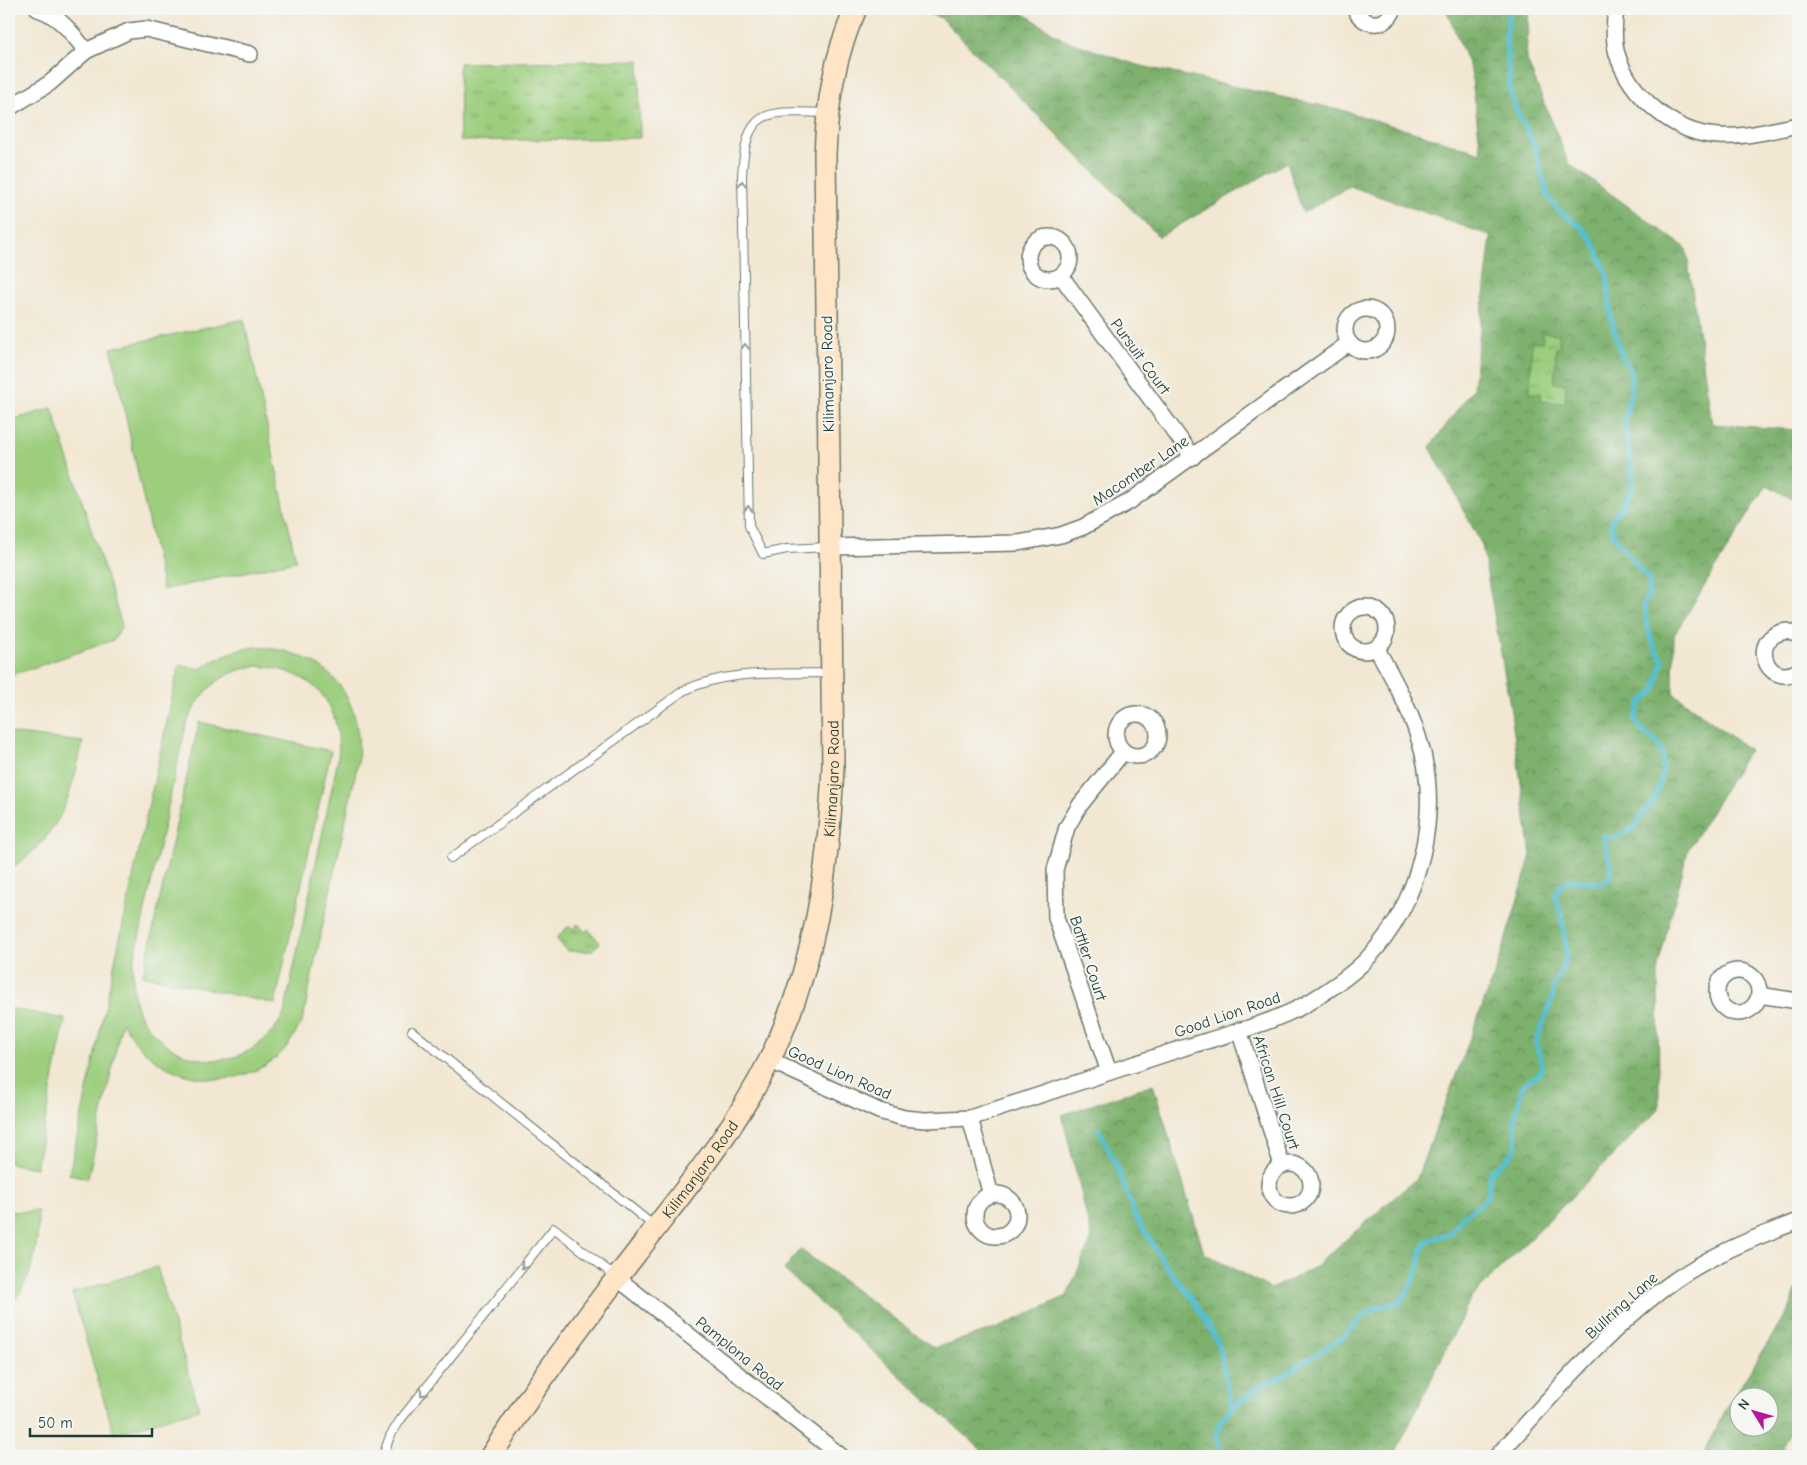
<svg xmlns="http://www.w3.org/2000/svg" width="1807" height="1465" viewBox="0 0 1807 1465" font-family="'Comic Neue',sans-serif">
<style>
.grass{fill:#9cce7e;stroke:#5e8659;fill-rule:evenodd}
.forest{fill:url(#forest-crowns);stroke:#4e7750;fill-rule:evenodd}
.park{fill:url(#park-tufts);stroke:#5e8659}
.lines{fill:none;stroke-linecap:round;stroke-linejoin:round}
.stream{stroke:#55bfd2;stroke-width:5}
.lane-casing{stroke:#69786b;stroke-width:10}
.street-casing{stroke:#69786b;stroke-width:18}
.secondary-casing{stroke:#69786b;stroke-width:24}
.lane{stroke:#fff;stroke-width:8}
.street{stroke:#fff;stroke-width:15}
.secondary{stroke:#ffe4c6;stroke-width:21}
.oneway{stroke:#8f9e9a}
.labels{text-anchor:middle;stroke-width:4;stroke-linejoin:round;paint-order:stroke}
.street-label{font-size:16px;fill:#1f3d34;stroke:#f6f6f2}
</style>
<defs>
<pattern id="forest-crowns" width="20" height="18" patternUnits="userSpaceOnUse" patternTransform="scale(1.25)"><rect width="20" height="18" fill="#7db16d"/><path d="M2 6a3 3 0 1 1 6 0M12 15a3 3 0 1 1 6 0" fill="none" stroke="#66915a"/></pattern>
<pattern id="park-tufts" width="24" height="20" patternUnits="userSpaceOnUse" patternTransform="scale(1.25)"><rect width="24" height="20" fill="#9cce7e"/><path d="M3 7l-1-3M5 7V3M7 7l1-3M15 17l-1-3M17 17v-4M19 17l1-3" fill="none" stroke="#7fa868"/></pattern>
</defs>
<rect width="100%" height="100%" fill="#f6f6f2"/>
<filter id="ink" filterUnits="userSpaceOnUse"><feTurbulence type="fractalNoise" baseFrequency=".02" numOctaves="2"/><feDisplacementMap in="SourceGraphic" scale="10" xChannelSelector="R" yChannelSelector="G"/><feConvolveMatrix kernelMatrix="1 2 1 2 8 2 1 2 1" color-interpolation-filters="sRGB"/></filter>
<filter id="wash" filterUnits="userSpaceOnUse"><feTurbulence type="fractalNoise" baseFrequency=".0096" numOctaves="4" result="noise"/><feDisplacementMap in="SourceGraphic" scale="20" xChannelSelector="R" yChannelSelector="G"/><feGaussianBlur stdDeviation="1.12" result="paint"/><feColorMatrix in="noise" values="0 0 0 0 0 0 0 0 0 0 0 0 0 0 0 0 0 1.4 0 .05"/><feComposite in="paint" operator="in"/></filter>
<g filter="url(#wash)">
<rect width="100%" height="100%" fill="#f2e7d2"/>
<!-- grass -->
<g class="grass">
<polygon points="244,319 296,561 163,590 111,348"/>
<polygon points="52,408 122,625 114,640 9,676 9,421"/>
<path d="M254 647C324 650 364 692 358 762L302 1022C294 1036 286 1051 272 1061 232 1089 182 1084 145 1052 135 1044 130 1032 122 1022L88 1178 69 1174 179 665 200 669C218 657 233 650 254 647ZM255 666C312 669 343 702 338 759L284 1014C259 1060 208 1075 165 1043 154 1034 144 1024 138 1011 132 997 133 980 133 965L186 725C199 693 220 672 255 666Z"/>
<polygon points="199,722 331,751 275,1004 143,975"/>
<path d="M9 733 83 742C69 801 62 834 9 870Z"/>
<polygon points="9,1008 65,1019 36,1168 9,1163"/>
<path d="M38 1211C38 1253 34 1274 9 1309V1212Z"/>
<polygon points="157,1267 199,1409 114,1434 72,1293"/>
</g>
<!-- forest -->
<g class="forest">
<polygon points="915,9 1017,9 1064,40 1137,65 1345,111 1481,153 1471,71 1446,9 1529,9 1526,58 1569,164 1686,248 1712,424 1798,430 1798,502 1767,485 1674,635 1673,693 1749,750 1688,850 1658,966 1659,1109 1471,1298 1394,1456 988,1456 784,1270 800,1249 934,1348 998,1328 1067,1296 1092,1238 1062,1115 1153,1084 1204,1253 1271,1289 1312,1269 1417,1178 1499,962 1531,855 1510,705 1482,545 1430,447 1473,389 1491,236 1350,186 1303,213 1287,162 1159,237 941,18"/>
<path d="M1798 1284V1413L1783 1446 1788 1456H1703L1724 1412 1790 1308ZM1740 1398H1770V1428H1740Z"/>
</g>
<!-- park -->
<g class="park">
<polygon points="639,60 640,138 460,141 459,63"/>
<polygon points="1543,333 1559,334 1559,348 1556,348 1554,383 1566,384 1565,403 1541,401 1541,393 1530,393 1532,342 1543,342"/>
<polygon points="578,924 585,932 588,929 600,943 591,951 567,951 556,938 569,926 572,929"/>
</g>
<g class="lines">
<!-- stream -->
<g class="stream">
<polyline points="1099,1130 1119,1171 1135,1216 1166,1266 1191,1297 1218,1343 1232,1408"/>
<path d="M1222 1456 1216 1435 1220 1422 1232 1408 1261 1385 1281 1377 1342 1338 1364 1315 1377 1308 1401 1302 1407 1293 1420 1264V1253L1429 1240 1451 1233 1462 1217 1482 1203 1488 1195 1491 1172 1508 1158 1517 1145 1514 1122 1523 1084 1539 1074 1542 1066 1536 1042 1552 999 1554 984 1563 967 1567 954 1561 914 1555 895 1562 884 1571 880 1601 883 1608 880 1611 867 1603 836 1614 838 1637 826C1638 815 1645 812 1651 804 1661 790 1668 759 1658 744 1651 734 1643 737 1635 720L1641 702 1654 692 1663 661 1655 648 1647 626 1644 603 1649 594V580L1614 537 1611 525 1615 513 1622 507 1631 490 1633 474 1624 424 1631 390V371L1621 354 1611 318 1607 274 1593 241 1581 227 1558 210 1548 197 1534 144 1515 107 1510 91 1506 41 1509 9"/>
</g>
</g>
</g>
<g filter="url(#ink)">
<g class="lines">
<defs>
<g id="lane">
<path d="M827 113C765 111 746 107 742 176L749 526 763 554 787 549 828 547"/>
<path d="M451 858 683 691C729 669 781 674 831 673"/>
<polyline points="412,1031 654,1226"/>
<polyline points="383,1456 390,1436 401,1419 554,1228 616,1277"/>
</g>
<g id="street">
<path d="M38 9C60 16 72 33 86 51"/>
<path d="M1355 9C1363 27 1386 29 1394 9"/>
<path d="M1616 9C1614 24 1613 40 1617 54 1630 96 1674 134 1719 136 1745 138 1772 130 1798 125"/>
<polyline points="9,108 50,83 86,51 129,31 146,29 250,54"/>
<circle cx="1049" cy="258" r="21"/>
<polyline points="1061,276 1193,457"/>
<circle cx="1366" cy="330" r="21"/>
<polyline points="830,547 1018,543 1061,535 1083,527 1129,502 1349,343"/>
<circle cx="1365" cy="629" r="22"/>
<path d="M1798 635 1787 631C1747 636 1766 690 1798 671"/>
<circle cx="1137" cy="735" r="21"/>
<circle cx="1738" cy="992" r="21"/>
<polyline points="1759,995 1798,1001"/>
<polyline points="1239,1030 1282,1165"/>
<path d="M769 1060 879 1111 904 1118 925 1120 970 1118C1041 1095 1112 1071 1183 1048 1219 1037 1273 1023 1306 1004 1326 992 1348 978 1365 961 1421 904 1443 811 1418 736 1408 705 1392 676 1377 649"/>
<polyline points="1109,1072 1056,918 1055,870 1067,827 1080,805 1123,752"/>
<polyline points="970,1118 991,1195"/>
<circle cx="1290" cy="1185" r="21"/>
<circle cx="996" cy="1215" r="21"/>
<polyline points="617,1278 841,1456"/>
<path d="M1497 1456C1550 1399 1601 1336 1663 1289 1703 1258 1751 1239 1798 1221"/>
</g>
<g id="secondary">
<path id="s1" d="M491 1456C535 1386 583 1321 634 1256 682 1193 733 1133 769 1061 816 966 829 869 833 765L825 155C827 105 834 55 856 9"/>
</g>
</defs>
<!-- lane casing -->
<use href="#lane" class="lane-casing"/>
<!-- street casing -->
<use href="#street" class="street-casing"/>
<!-- secondary casing -->
<use href="#secondary" class="secondary-casing"/>
<!-- lane -->
<use href="#lane" class="lane"/>
<!-- street -->
<use href="#street" class="street"/>
<!-- secondary -->
<use href="#secondary" class="secondary"/>
</g>
<!-- one-way arrows -->
<defs><path id="oneway-chevron" d="M-2-3.5L2.5 0L-2 3.5" fill="none" stroke-width="1.6" stroke-linecap="round" stroke-linejoin="round" transform="scale(1.25)"/></defs>
<g class="oneway">
<use href="#oneway-chevron" transform="translate(742 184) rotate(-91)"/>
<use href="#oneway-chevron" transform="translate(745 347) rotate(-91)"/>
<use href="#oneway-chevron" transform="translate(748 509) rotate(-91)"/>
<use href="#oneway-chevron" transform="translate(524 1266) rotate(129)"/>
<use href="#oneway-chevron" transform="translate(423 1393) rotate(129)"/>
</g>
</g>
<g class="labels">
<!-- street labels -->
<g class="street-label">
<text transform="translate(1141 356) rotate(54)" y="6">Pursuit Court</text>
<text transform="translate(827 374) rotate(-91)" y="6">Kilimanjaro Road</text>
<text transform="translate(1140 470) rotate(-34)" y="6">Macomber Lane</text>
<text dy="6" stroke="none"><textPath href="#s1" startOffset="775">Kilimanjaro Road</textPath></text>
<text transform="translate(1089 958) rotate(72)" y="6">Battler Court</text>
<text transform="translate(1227 1014) rotate(-19)" y="6">Good Lion Road</text>
<text transform="translate(840 1072) rotate(24)" y="6">Good Lion Road</text>
<text transform="translate(1277 1092) rotate(72)" y="6">African Hill Court</text>
<text dy="6" stroke="none"><textPath href="#s1" startOffset="355">Kilimanjaro Road</textPath></text>
<text transform="translate(1621 1305) rotate(-42)" y="6">Bullring Lane</text>
<text transform="translate(740 1353) rotate(39)" y="6">Pamplona Road</text>
</g>
</g>
<!-- margin -->
<rect width="1807" height="1465" fill="none" stroke="#f6f6f2" stroke-width="30"/>
<!-- north arrow -->
<g transform="translate(1754 1412) rotate(307)"><circle r="24" fill="#f6f6f2" stroke="#a0aca6"/>
<path d="M0-4L9 19L0 12L-9 19Z" fill="#b5179e"/>
<text y="-8" font-size="14" font-weight="bold" text-anchor="middle" fill="#1f3d34">N</text>
</g>
<!-- scale -->
<path d="M30 1428v8h122v-8" fill="none" stroke="#1f3d34" stroke-width="2.5"/>
<text x="38" y="1428" font-size="15" fill="#1f3d34" stroke="#f6f6f2" stroke-width="4" paint-order="stroke">50 m</text>
</svg>
